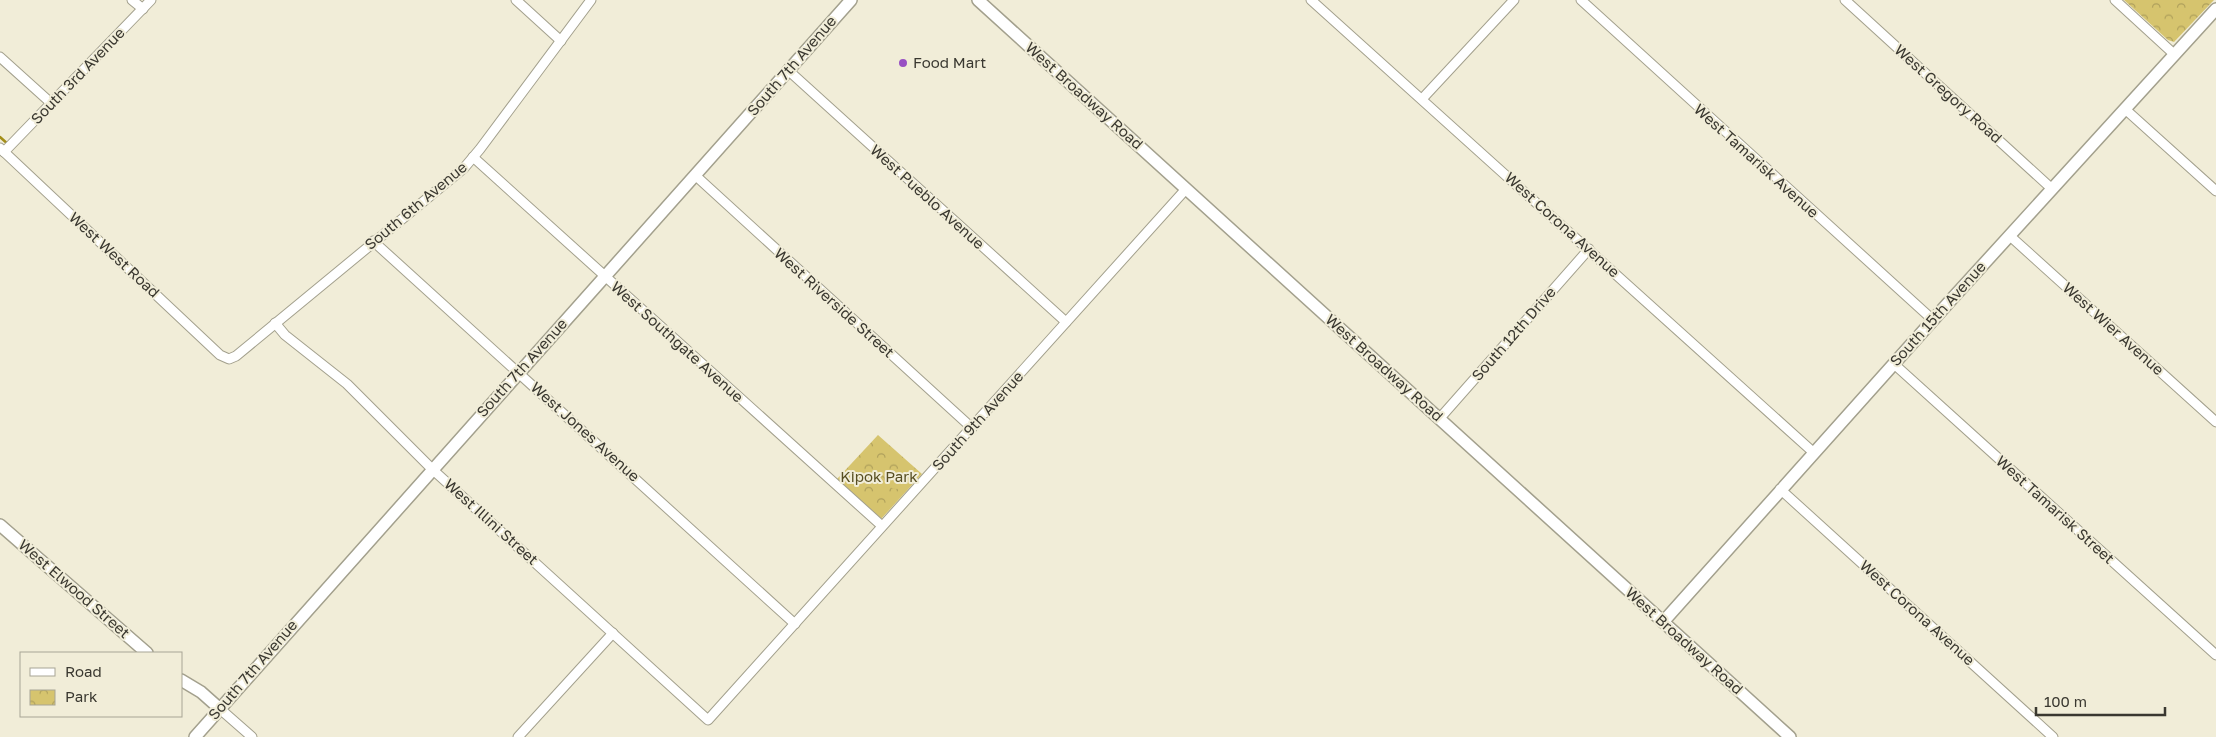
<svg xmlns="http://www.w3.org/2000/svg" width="2216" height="737" viewBox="0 0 2216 737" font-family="'Golos Text',sans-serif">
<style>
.park{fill:url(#park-crowns)}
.pitch{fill:#d6c46e}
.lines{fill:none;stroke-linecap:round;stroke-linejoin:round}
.stream{stroke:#a38e18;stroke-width:2.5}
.street-casing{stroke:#a3a08d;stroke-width:11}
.secondary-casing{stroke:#a3a08d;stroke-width:14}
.street{stroke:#fff;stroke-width:9}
.secondary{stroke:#fff;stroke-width:11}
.poi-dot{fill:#9850c3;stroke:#f1edd8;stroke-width:2}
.labels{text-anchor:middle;stroke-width:4;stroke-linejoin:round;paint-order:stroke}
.poi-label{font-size:15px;fill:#3a3830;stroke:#f1edd8;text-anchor:start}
.street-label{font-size:15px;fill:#3a3830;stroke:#f1edd8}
.park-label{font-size:15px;fill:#574e22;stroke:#f1edd8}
</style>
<defs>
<pattern id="park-crowns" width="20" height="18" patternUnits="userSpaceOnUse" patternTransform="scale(1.25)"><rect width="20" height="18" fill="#d6c46e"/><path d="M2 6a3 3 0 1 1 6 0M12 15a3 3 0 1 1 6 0" fill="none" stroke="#afa05b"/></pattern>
</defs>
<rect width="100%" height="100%" fill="#f1edd8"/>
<!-- park -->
<g class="park">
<polygon points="2124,0 2214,0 2174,42 2168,40"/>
<polygon points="878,435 922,474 881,519 837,479"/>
</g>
<!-- pitch -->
<circle class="pitch" cx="896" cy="479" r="10"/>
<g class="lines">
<!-- stream -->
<polyline class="stream" points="0,137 9,145"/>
<defs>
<g id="street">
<polyline points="132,0 143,9"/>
<polyline points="516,0 561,41"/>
<polyline points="1311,0 1813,452"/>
<polyline points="1581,0 1933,320"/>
<polyline points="1845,0 2051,188"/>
<polyline points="2115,0 2175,55"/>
<polyline points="0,57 51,103"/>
<polyline points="789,71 1066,322"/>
<polyline points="1422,99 1514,0"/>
<polyline points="2125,109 2216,191"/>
<polyline points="0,148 220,355 229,359 236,356 464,168 480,149 591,0"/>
<polyline points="4,152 151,0"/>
<polyline points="473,157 882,526"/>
<polyline points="696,176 972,428"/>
<polyline points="2010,236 2216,422"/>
<polyline points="373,241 795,624"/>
<polyline points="275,323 285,335 347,384 432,469 708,720 1186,189"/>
<polyline points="1894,364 2216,655"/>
<polyline points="1440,418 1589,249"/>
<polyline points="1780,489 2053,737"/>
<polyline points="219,708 252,737"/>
<polyline points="518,737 613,633"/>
</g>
<g id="secondary">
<polyline points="978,0 1790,737"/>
<polyline points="0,525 147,653"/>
<polyline points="1663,622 1950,301 2216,9"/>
<polyline points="181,680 201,692 219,708"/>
<polyline points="195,737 851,0"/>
</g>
</defs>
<!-- street casing -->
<use href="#street" class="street-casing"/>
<!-- secondary casing -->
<use href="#secondary" class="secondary-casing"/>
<!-- street -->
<use href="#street" class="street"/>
<!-- secondary -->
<use href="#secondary" class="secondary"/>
</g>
<!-- markers -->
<circle class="poi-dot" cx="903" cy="63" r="5"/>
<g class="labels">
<!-- poi labels -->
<g class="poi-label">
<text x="913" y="68">Food Mart</text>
</g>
<!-- street labels -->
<g class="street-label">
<text transform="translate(792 66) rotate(-49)" y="5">South 7th Avenue</text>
<text transform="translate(78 76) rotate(-46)" y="5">South 3rd Avenue</text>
<text transform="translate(1948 94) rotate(42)" y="5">West Gregory Road</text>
<text transform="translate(1084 96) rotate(42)" y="5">West Broadway Road</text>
<text transform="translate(1756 161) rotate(42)" y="5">West Tamarisk Avenue</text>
<text transform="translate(927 197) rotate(42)" y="5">West Pueblo Avenue</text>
<text transform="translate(416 206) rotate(-40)" y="5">South 6th Avenue</text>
<text transform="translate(1562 225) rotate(42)" y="5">West Corona Avenue</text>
<text transform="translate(114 255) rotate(43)" y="5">West West Road</text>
<text transform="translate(834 303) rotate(42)" y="5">West Riverside Street</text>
<text transform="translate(1938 314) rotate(-48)" y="5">South 15th Avenue</text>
<text transform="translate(2113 329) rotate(42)" y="5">West Wier Avenue</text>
<text transform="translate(1514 334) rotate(-49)" y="5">South 12th Drive</text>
<text transform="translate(677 342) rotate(42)" y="5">West Southgate Avenue</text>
<text transform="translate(522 368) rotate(-48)" y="5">South 7th Avenue</text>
<text transform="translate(1384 368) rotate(42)" y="5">West Broadway Road</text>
<text transform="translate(978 421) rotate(-48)" y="5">South 9th Avenue</text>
<text transform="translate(585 432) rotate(42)" y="5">West Jones Avenue</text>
<text transform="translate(2055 510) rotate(42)" y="5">West Tamarisk Street</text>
<text transform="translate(491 522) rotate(42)" y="5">West Illini Street</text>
<text transform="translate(74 589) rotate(41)" y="5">West Elwood Street</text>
<text transform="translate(1917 613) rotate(42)" y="5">West Corona Avenue</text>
<text transform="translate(1684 641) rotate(42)" y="5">West Broadway Road</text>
<text transform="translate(253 670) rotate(-49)" y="5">South 7th Avenue</text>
</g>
<!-- park labels -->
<g class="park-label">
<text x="879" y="482">Kipok Park</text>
</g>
</g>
<!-- legend -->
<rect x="20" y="652" width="162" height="65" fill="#f1edd8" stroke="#a8a595"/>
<rect x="30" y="668" width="25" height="8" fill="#ffffff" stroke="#a8a595"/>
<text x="65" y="677" font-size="15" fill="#3a3830">Road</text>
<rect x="30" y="690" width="25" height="15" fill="url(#park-crowns)" stroke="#a8a595"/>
<text x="65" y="702" font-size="15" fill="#3a3830">Park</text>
<!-- scale -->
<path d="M2036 707v8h129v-8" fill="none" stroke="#3a3830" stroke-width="2.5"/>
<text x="2044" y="707" font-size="15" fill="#3a3830" stroke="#f1edd8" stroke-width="4" paint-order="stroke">100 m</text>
</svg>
